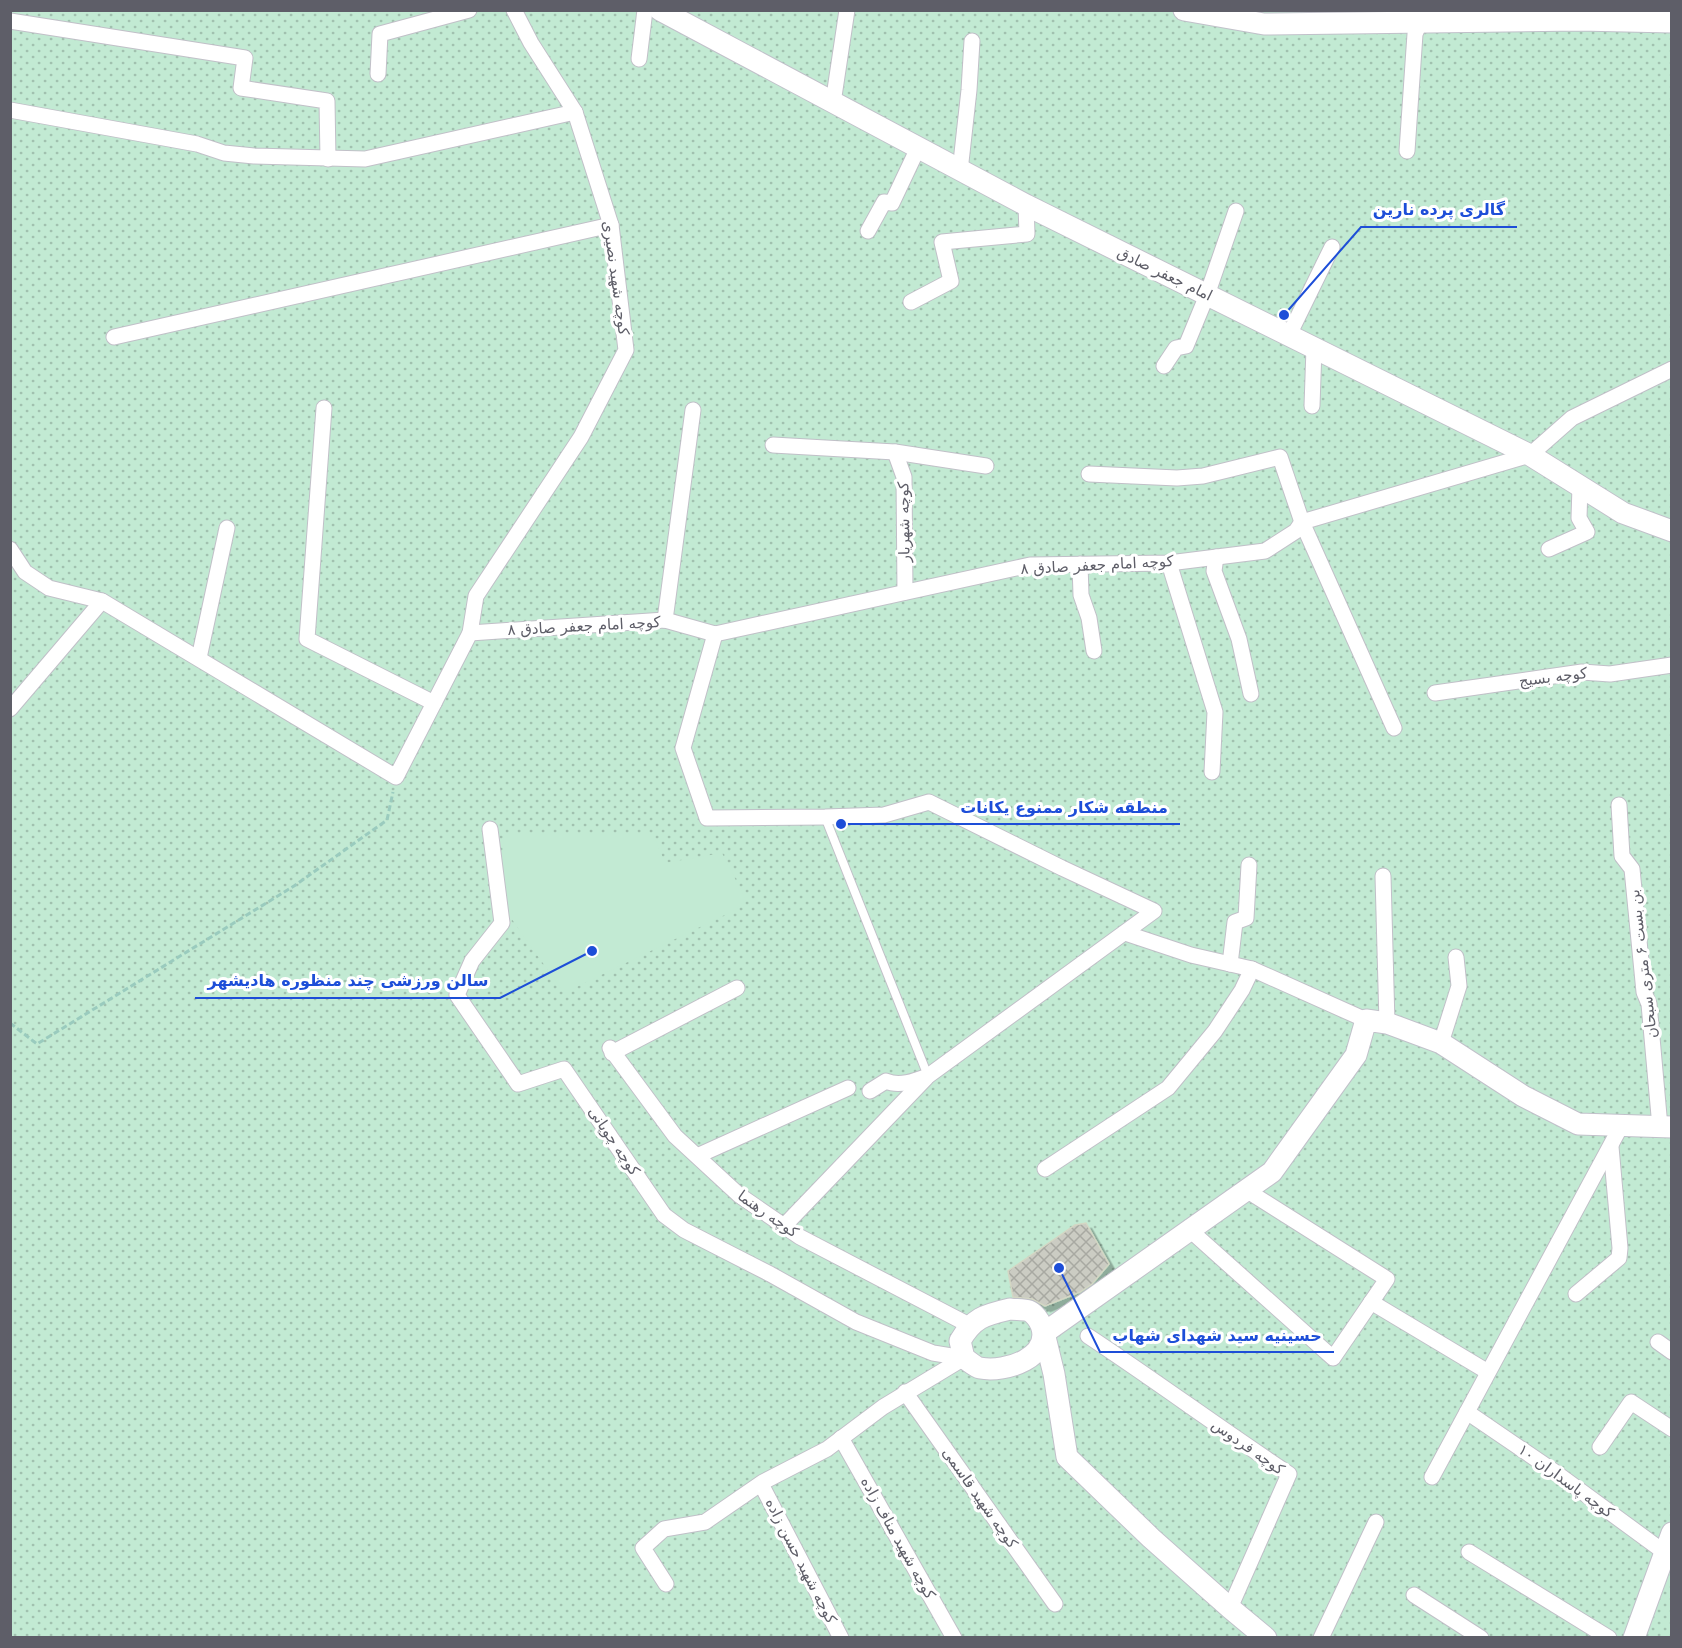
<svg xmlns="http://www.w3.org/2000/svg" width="1682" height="1648" viewBox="0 0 1682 1648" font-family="'DejaVu Sans',Vazirmatn,sans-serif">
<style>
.green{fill:url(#green-dots)}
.pitch{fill:#c2ead3}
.building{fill:url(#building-cross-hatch);stroke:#d4d7c4;stroke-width:1.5;filter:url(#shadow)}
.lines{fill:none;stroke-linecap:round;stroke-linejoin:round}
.lane-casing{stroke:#c1c0c8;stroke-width:10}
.street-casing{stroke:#c1c0c8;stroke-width:17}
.secondary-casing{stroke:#c1c1ca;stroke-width:23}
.path{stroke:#9acbbe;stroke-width:3;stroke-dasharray:6 3;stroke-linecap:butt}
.lane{stroke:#fff;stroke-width:8}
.street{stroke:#fff;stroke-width:15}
.secondary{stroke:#fff;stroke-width:21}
.labels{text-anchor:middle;stroke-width:6;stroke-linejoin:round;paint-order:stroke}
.street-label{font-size:15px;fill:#5e5e68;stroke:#fff}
.leader{fill:none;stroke:#1d4ed8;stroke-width:2}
.callout-dot{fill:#1d4ed8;stroke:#fff;stroke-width:2}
.callout-label{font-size:16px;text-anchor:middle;font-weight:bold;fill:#1d4ed8;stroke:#fff;stroke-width:6;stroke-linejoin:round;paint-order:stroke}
</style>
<defs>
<pattern id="green-dots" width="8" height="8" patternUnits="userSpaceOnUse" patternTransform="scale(1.5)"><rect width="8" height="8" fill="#c2ead3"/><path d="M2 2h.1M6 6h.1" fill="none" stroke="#a1c1af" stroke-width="1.8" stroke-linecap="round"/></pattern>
<pattern id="building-cross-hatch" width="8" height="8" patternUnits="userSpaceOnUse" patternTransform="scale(1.5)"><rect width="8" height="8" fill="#cbccc3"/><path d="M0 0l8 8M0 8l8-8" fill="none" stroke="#a8a9a2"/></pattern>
<filter id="shadow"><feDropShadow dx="5.5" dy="5.5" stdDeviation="0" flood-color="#0004"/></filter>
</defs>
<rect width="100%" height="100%" fill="#eff1e7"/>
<!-- green -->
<rect class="green" x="11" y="11" width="1660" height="1626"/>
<!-- pitch -->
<polygon class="pitch" points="504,834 653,834 665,863 722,853 746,900 735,910 564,993 499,901"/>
<!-- building -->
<polygon class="building" points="1086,1223 1109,1264 1092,1284 1080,1292 1045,1306 1032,1299 1013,1297 1008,1271 1075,1225"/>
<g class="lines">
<defs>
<polyline id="lane" points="825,817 928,1076"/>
<g id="street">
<polyline points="10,21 245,58 241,88 327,101 328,159"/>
<polyline points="639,59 645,10"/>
<polyline points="378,74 380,34 469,10"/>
<polyline points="833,103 847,10"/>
<polyline points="10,110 197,144 224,153 254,156 365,159 575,112"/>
<polyline points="1407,151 1415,34 1420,22 1419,10"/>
<polyline points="960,171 969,90 972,41"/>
<polyline points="868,231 884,202 892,203 918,148"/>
<polyline points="911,302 951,281 942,242 1027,234 1026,205"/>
<polyline points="1289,335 1332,247"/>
<polyline points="114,337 611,225"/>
<polyline points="1164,366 1176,348 1186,346 1207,295 1236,211"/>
<polyline points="1312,406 1314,348"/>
<polyline points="324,408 307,639 434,703"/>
<polyline points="773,445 895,452 986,466"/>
<polyline points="895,452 904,477 905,592"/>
<polyline points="1089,474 1177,478 1203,476 1280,457 1302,522 1394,728"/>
<polyline points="10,549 25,572 49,588 102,601"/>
<polyline points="1549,549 1587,532 1579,518 1580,486"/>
<polyline points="1216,557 1214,571 1239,639 1251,694"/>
<polyline points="1169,563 1215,712 1212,772"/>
<polyline points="1080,564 1081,595 1089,618 1094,651"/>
<polyline points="665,620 693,410"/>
<polyline points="470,633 476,596 581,437 626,350 611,225 575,112 531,43 514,10"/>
<path d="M715 634 683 748 707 818 825 817 884 815 929 802 1062 868 1154 911 928 1076C915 1081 899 1087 886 1081L870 1091"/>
<polyline points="199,658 227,528"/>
<polyline points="1435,693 1582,672 1610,674 1672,665"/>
<polyline points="10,709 102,601 396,777 470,633 665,620 715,634 1030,565 1169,563 1265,551 1296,531 1302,522 1530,455 1572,418 1672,369"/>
<polyline points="1619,805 1622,856 1632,869 1644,992 1649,1004 1660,1127"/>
<polyline points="490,829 502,923 472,961 457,995 518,1084 564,1069 664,1215 684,1230 770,1274 856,1322 933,1353 964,1358"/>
<polyline points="1383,876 1387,1023"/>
<polyline points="1125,933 1191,955 1252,969 1366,1020"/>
<polyline points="1230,964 1235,922 1246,918 1249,865"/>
<polyline points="1441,1043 1459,986 1456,957"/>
<polyline points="610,1048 675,1136 739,1195 800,1237 969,1325"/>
<polyline points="612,1053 737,988"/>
<polyline points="697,1156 848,1088"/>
<polyline points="1045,1169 1168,1088 1215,1031 1242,990 1252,969"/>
<polyline points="784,1226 926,1078"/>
<polyline points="1191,1231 1333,1358 1387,1279 1246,1190"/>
<polyline points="1576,1294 1619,1258 1620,1248 1611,1147"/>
<polyline points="1371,1302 1488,1372"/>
<path d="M1088 1336C1156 1381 1221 1429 1289 1474L1230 1608"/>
<polyline points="1658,1342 1672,1352"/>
<polyline points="905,1392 1055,1604"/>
<polyline points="1467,1412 1555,1472 1664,1552"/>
<polyline points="841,1438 954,1638"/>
<polyline points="1600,1447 1631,1402 1672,1429"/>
<polyline points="1432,1477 1621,1126"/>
<polyline points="761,1484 841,1638"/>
<polyline points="1469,1552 1609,1638"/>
<polyline points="666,1584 643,1548 664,1529 705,1522 763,1482 827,1449 883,1407 964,1358"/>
<polyline points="1414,1595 1481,1638"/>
<polyline points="1321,1638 1376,1522"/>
</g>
<g id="secondary">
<polyline points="660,10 1026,205 1530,455 1623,513 1672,531"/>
<polyline points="1184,10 1264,24 1579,20 1672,22"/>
<path d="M1010 1309C1015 1310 1023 1309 1029 1311 1034 1313 1039 1320 1041 1325 1053 1357 1006 1373 980 1368 975 1367 969 1361 964 1358L960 1341C973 1318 984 1315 1010 1309Z"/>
<polyline points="1266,1638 1230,1608 1151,1538 1067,1457 1054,1374 1044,1333 1272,1172 1356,1055 1366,1020 1387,1023 1441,1043 1523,1096 1578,1124 1672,1127"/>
<polyline points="1634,1638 1672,1533"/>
</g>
</defs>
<!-- lane casing -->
<use href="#lane" class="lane-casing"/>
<!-- street casing -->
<use href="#street" class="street-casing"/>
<!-- secondary casing -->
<use href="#secondary" class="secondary-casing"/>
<!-- path -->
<polyline class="path" points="10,1023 37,1044 294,886 387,820 393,792"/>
<!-- lane -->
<use href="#lane" class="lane"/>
<!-- street -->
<use href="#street" class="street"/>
<!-- secondary -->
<use href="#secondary" class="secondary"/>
</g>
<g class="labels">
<!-- street labels -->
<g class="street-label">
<text transform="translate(1165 274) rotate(26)" y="5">امام جعفر صادق</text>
<text transform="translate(616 278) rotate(82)" y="5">کوچه شهید نصیری</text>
<text transform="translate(904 522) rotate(-91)" y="5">کوچه شهریار</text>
<text transform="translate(1097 565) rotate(-3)" y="5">کوچه امام جعفر صادق ۸</text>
<text transform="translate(584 626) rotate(-3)" y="5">کوچه امام جعفر صادق ۸</text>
<text transform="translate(1553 677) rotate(-7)" y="5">کوچه بسیج</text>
<text transform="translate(1643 964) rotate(-97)" y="5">بن بست ۶ متری سبحان</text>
<text transform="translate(614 1141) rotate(56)" y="5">کوچه چوپانی</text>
<text transform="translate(768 1214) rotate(35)" y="5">کوچه رهنما</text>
<text transform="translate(1248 1447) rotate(35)" y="5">کوچه فردوس</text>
<text transform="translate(1566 1481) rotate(36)" y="5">کوچه پاسداران ۱۰</text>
<text transform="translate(980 1498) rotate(55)" y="5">کوچه شهید قاسمی</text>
<text transform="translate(898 1538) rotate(61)" y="5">کوچه شهید مناف زاده</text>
<text transform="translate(801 1561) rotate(63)" y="5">کوچه شهید حسن زاده</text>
</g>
</g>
<!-- callouts -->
<path class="leader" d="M1284 315L1361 227H1517M841 824L948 824H1180M592 951L500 998H195M1059 1268L1100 1352H1334"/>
<g class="callout-dot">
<circle cx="1284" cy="315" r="6"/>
<circle cx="841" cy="824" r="6"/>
<circle cx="592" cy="951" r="6"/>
<circle cx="1059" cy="1268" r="6"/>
</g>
<g class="callout-label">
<text x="1439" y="215">گالری پرده نارین</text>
<text x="1064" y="813">منطقه شکار ممنوع یکانات</text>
<text x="348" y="986">سالن ورزشی چند منظوره هادیشهر</text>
<text x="1217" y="1341">حسینیه سید شهدای شهاب</text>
</g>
<!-- border -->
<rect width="1682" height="1648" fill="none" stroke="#5e5e68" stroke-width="24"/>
</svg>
